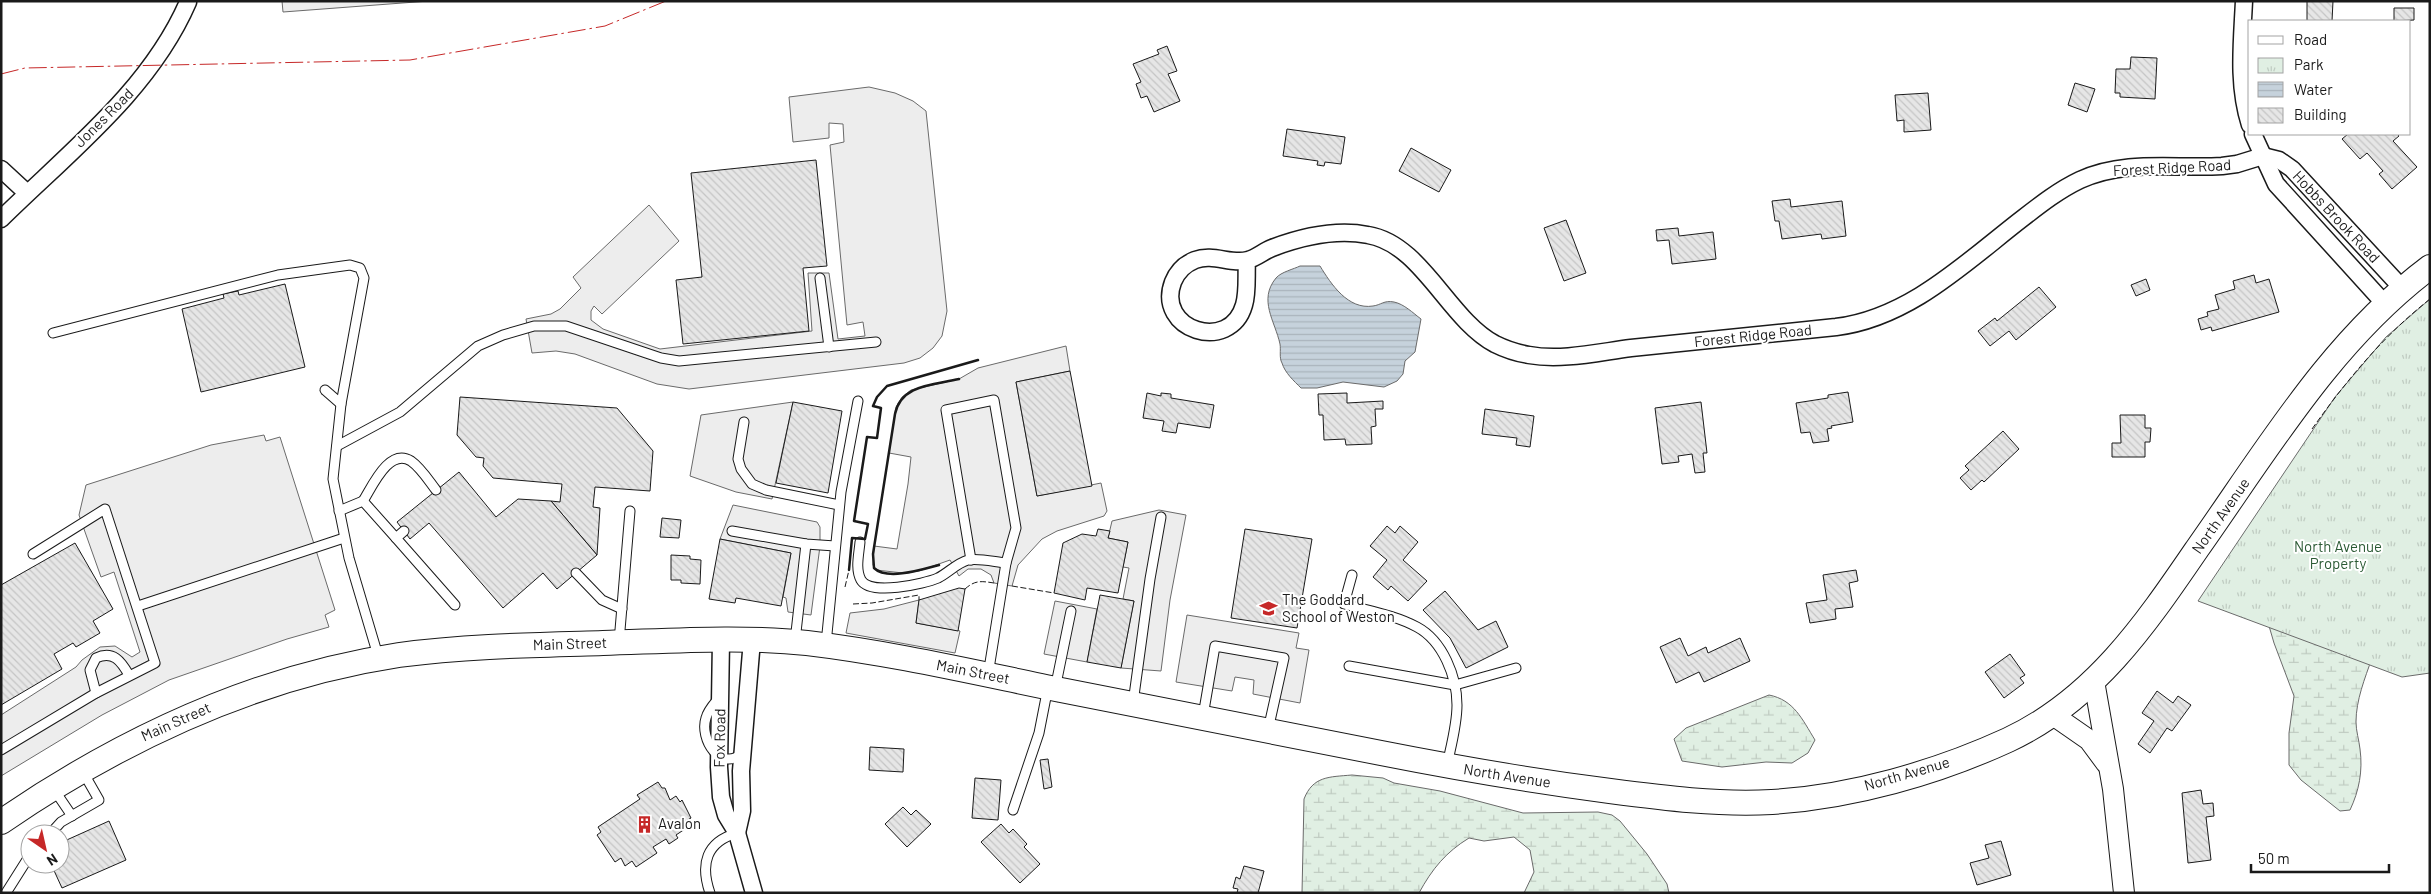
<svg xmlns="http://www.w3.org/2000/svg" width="2431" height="894" viewBox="0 0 2431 894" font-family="Barlow,sans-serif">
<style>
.wetland{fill:url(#wetland-marsh);stroke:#6a6a6a}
.park{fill:url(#park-tufts);stroke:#6a6a6a}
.parking{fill:#ededed;stroke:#6a6a6a}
.water{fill:url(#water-rules);stroke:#6a6a6a}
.building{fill:url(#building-back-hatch);stroke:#1a1a1a}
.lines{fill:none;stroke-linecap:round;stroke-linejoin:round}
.service-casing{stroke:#1a1a1a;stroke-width:11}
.minor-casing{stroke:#1a1a1a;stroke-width:19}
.tertiary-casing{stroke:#1a1a1a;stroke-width:22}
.secondary-casing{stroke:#1a1a1a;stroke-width:26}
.service{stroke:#fff;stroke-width:9}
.minor{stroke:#fff;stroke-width:16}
.tertiary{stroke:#fff;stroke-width:20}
.secondary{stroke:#fff;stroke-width:24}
.fence{stroke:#1a1a1a;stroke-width:1;stroke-dasharray:6 2.5;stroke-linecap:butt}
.wall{stroke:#1a1a1a;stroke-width:2.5}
.power{stroke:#c62828;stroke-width:1;stroke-dasharray:18 4 2.5 4;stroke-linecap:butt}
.labels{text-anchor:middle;stroke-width:4;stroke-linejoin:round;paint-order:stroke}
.street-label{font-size:15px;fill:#1a1a1a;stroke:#fff}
.park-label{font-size:15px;fill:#2b5a34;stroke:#fff}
.poi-label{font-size:15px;fill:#1a1a1a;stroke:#fff;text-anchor:start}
</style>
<defs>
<pattern id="wetland-marsh" width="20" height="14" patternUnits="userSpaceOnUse" patternTransform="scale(1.25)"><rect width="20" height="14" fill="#e0efe3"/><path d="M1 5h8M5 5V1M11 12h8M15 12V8" fill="none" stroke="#c0ccc2"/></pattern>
<pattern id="park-tufts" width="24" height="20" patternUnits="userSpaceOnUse" patternTransform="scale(1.25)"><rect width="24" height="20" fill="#e0efe3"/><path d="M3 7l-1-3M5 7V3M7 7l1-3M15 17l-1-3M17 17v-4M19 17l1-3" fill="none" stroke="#c0ccc2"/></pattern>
<pattern id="water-rules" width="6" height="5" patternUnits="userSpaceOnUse" patternTransform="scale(1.25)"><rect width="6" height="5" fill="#c6d2dc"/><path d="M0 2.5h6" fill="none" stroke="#aab4bc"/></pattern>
<pattern id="building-back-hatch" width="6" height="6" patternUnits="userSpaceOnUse" patternTransform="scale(1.25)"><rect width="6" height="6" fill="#e6e6e6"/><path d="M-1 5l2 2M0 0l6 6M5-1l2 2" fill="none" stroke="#c5c5c5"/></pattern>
</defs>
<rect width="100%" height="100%" fill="#fff"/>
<!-- wetland -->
<g class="wetland">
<path d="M2262 602 2372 658C2365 678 2356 700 2356 722 2356 731 2359 740 2360 749 2363 771 2359 791 2350 810L2340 811 2301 780 2289 765V733L2294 696 2274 643Z"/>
<path d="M1769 695C1794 700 1802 719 1815 740L1808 753 1792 763 1766 762 1722 767 1682 761 1674 739 1686 728Z"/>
<path d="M1352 775 1383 778 1394 783 1440 791 1523 813 1598 812 1612 815 1620 821 1647 854 1667 884 1669 893H1524L1534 872 1530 850 1514 837 1484 841 1469 838C1446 852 1432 869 1419 893H1302L1304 799C1313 776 1329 777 1352 775Z"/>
</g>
<!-- park -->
<polygon class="park" points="2430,299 2430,673 2402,677 2198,601 2335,397 2386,337"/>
<!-- parking -->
<g class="parking">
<polygon points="282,1 429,1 283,12"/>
<polygon points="869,87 895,93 913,101 926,111 947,311 942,336 933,348 920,358 904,363 689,389 657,384 575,354 556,351 532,353 526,319 551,314 560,309 581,288 573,277 649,205 679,241 602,314 594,306 591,311 591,320 603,329 660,349 812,331 808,273 829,273 838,339 865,336 863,322 847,325 830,145 844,142 843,124 829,123 829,138 793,142 789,97"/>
<polygon points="1066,346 1070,371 1016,382 1037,496 1101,483 1107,511 1104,516 1057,531 1042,539 1018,565 1012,586 994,583 991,575 981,569 968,569 959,576 950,560 919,571 903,573 876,570 873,565 874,546 897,549 908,484 911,457 889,453 896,407 902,397 911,390 959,379 978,368"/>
<polygon points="793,402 772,499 736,492 690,476 701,415"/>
<polygon points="264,435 266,441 280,437 335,610 325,615 329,627 287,639 169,680 102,715 1,776 1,715 76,667 82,660 100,647 115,646 132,657 140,652 114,572 101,577 79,515 86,485 211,445"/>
<polygon points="733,505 817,522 820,527 820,546 811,615 788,612 786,598 783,597 791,553 720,539"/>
<polygon points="1159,510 1186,515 1170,600 1161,671 1121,668 1134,601 1123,599 1129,568 1123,567 1128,542 1108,538 1112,521"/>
<polygon points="919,600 916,623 960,631 955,653 846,633 850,613 884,609"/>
<polygon points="1055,601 1097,609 1087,662 1044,654"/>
<polygon points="1187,615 1299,633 1296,648 1309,650 1300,703 1253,694 1254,680 1235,677 1232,691 1176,682"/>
</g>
<!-- water -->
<path class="water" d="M1300 266H1320C1331 284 1348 310 1373 306 1381 305 1384 300 1394 302 1404 304 1413 313 1421 319L1415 352 1405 361 1403 374 1397 381 1384 387 1343 382 1317 388H1301C1294 381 1285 373 1282 363 1279 358 1281 350 1280 344 1275 321 1258 300 1276 278 1281 272 1294 269 1300 266Z"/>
<!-- building -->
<g class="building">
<polygon points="2307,1 2333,1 2332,21 2307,21"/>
<polygon points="2394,8 2414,8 2414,20 2394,21"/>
<polygon points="1167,46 1177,71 1168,74 1180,101 1154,112 1147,96 1141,98 1136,84 1141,82 1133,64 1159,54 1157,50"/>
<polygon points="2131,57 2157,58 2155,99 2120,97 2120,93 2115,93 2116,69 2130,69"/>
<polygon points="2075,83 2095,89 2087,112 2068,105"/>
<polygon points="1928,93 1931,130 1904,132 1904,120 1897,121 1895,95"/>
<polygon points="1287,129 1345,137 1341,164 1325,162 1324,166 1317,165 1318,161 1283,156"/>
<polygon points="2348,134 2397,134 2399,136 2393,141 2417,167 2392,189 2379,174 2383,171 2367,153 2360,159 2342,139"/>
<polygon points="1411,148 1451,170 1439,192 1399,171"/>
<polygon points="816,160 827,266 803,268 809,331 683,344 676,280 702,277 691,173"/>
<polygon points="1790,199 1791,207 1842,201 1846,236 1822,239 1821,234 1782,239 1779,221 1775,221 1772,201"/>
<polygon points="1566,220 1586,273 1564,281 1544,228"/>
<polygon points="1678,228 1679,236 1713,232 1716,259 1672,264 1669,240 1657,241 1656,230"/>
<polygon points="2254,275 2256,283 2269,279 2279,312 2212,331 2211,327 2201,330 2198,319 2208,316 2207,312 2219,309 2215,295 2235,289 2233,281"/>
<polygon points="2146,279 2150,290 2136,296 2131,285"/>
<polygon points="285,284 305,367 201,392 182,309 224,298 223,294 238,291 239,295"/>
<polygon points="2039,287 2056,307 2016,340 2009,331 1990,346 1978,331 1995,318 1997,321"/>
<polygon points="1070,371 1092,486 1037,496 1016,382"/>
<polygon points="1848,392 1853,422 1831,426 1832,428 1827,429 1829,441 1813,443 1810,432 1801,433 1796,403 1828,398 1828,395"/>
<polygon points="1147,393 1161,396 1161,393 1171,394 1171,398 1214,405 1210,428 1178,423 1176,433 1162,431 1164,421 1143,418"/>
<polygon points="1347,393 1347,403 1383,401 1383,409 1375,409 1376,426 1371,427 1372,444 1346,445 1345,439 1324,440 1323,415 1319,415 1318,394"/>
<polygon points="460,397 617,408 653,451 650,491 595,487 593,507 600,508 597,555 551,501 560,502 562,484 493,478 483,466 484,458 476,457 457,435"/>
<polygon points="793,402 842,411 828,493 776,483"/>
<polygon points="1701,402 1707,453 1703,453 1705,472 1695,473 1692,454 1678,456 1679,462 1662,464 1655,408"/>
<polygon points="1485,409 1534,416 1530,447 1516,445 1517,438 1482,434"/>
<polygon points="2120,415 2145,415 2145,428 2151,428 2150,442 2145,442 2145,457 2112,457 2112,443 2121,443"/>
<polygon points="2003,431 2019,449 1984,482 1982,480 1971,490 1960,478 1969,470 1965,466"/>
<polygon points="459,472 496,517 518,499 551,501 597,555 557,589 543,573 503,608 429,523 410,539 397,522"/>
<polygon points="662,518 681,520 679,538 660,537"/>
<polygon points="1387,526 1395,533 1400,526 1418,542 1403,560 1427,581 1408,601 1391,586 1388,590 1373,577 1387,560 1370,546"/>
<polygon points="1098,529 1110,531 1108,538 1128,542 1118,593 1087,588 1085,600 1054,593 1063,543 1082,534 1096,536"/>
<polygon points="1245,529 1312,539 1297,628 1231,618"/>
<polygon points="720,539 791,553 781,606 736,598 735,603 709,599"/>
<polygon points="75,543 113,609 93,621 100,633 76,647 73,643 54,654 62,669 1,705 1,585"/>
<polygon points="671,555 690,556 690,559 701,560 700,584 681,583 681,580 671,580"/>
<polygon points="1856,570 1858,581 1849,583 1853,607 1835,609 1836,619 1810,623 1806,603 1827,600 1823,575"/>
<polygon points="959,588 965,589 958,631 916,623 919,600"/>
<polygon points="1445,591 1478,630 1496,621 1508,647 1466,668 1450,638 1423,610"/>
<polygon points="1100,595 1134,601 1121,668 1087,662"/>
<polygon points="1680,638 1688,656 1706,647 1708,653 1740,638 1750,661 1704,682 1699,672 1676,683 1660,647"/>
<polygon points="2010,654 2025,675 2020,678 2024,683 2004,698 1985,672"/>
<polygon points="2157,691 2173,703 2178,696 2191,705 2172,731 2167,728 2150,753 2138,744 2154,721 2142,713"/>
<polygon points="870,747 904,749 903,772 869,770"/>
<polygon points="1048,759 1052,787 1044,789 1040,760"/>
<polygon points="975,778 1001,780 998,820 972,818"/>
<polygon points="658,782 662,788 665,788 670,800 676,796 680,802 682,800 691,818 684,822 688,827 676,835 678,838 669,844 666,839 653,847 657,853 636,867 632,861 625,866 621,858 615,862 597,835 601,832 598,827 640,799 637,795"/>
<polygon points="2201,790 2203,804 2213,803 2214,816 2206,817 2211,860 2188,863 2182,793"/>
<polygon points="903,807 911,815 916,810 931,824 907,847 885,824"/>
<polygon points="109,821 126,860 62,888 51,864 60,864 60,843"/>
<polygon points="1001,824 1009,833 1013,829 1027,844 1024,847 1040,864 1020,883 981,842"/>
<polygon points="2001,841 2011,875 1977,885 1970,863 1989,858 1985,845"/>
<polygon points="1244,866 1264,871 1258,893 1237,893 1238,889 1233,888 1236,877 1240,879"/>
</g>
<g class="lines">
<defs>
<g id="service">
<polyline points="820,278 829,347"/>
<polyline points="53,333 278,275 350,265 360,268 364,278 341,404 333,479 349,558 379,659"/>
<polyline points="325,390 341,404"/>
<polyline points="744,422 738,459 741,469 752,484 766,490 839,505"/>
<polyline points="337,446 400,412 478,346 503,335 534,326 566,326 661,358 679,361 876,342"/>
<path d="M363 501C372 487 389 447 411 461 421 468 429 481 436 490"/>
<polyline points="339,511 363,501 396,538 404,531"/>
<polyline points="732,531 806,544 835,546"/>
<polyline points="396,538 455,605"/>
<path d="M860 542C859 554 855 569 861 580 870 596 924 584 938 578 948 573 957 563 968 560 979 558 995 562 1006 563"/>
<polyline points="971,560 946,410 994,400 1016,528 1006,563 988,675"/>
<polyline points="576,573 602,600 622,609"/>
<path d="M1352 575 1344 604C1369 611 1395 615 1417 627 1443 641 1457 677 1457 705 1457 725 1451 746 1447 765"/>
<polyline points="138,606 344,538"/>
<polyline points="795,641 806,544"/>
<polyline points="619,642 630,511"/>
<polyline points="826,644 841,492 858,401"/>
<polyline points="1349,666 1455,685 1516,668"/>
<polyline points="1055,689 1071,611"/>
<path d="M96 693 90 670 96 658C113 650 121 661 129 675"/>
<path d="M719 698C714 704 708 710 706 718 699 739 721 773 742 753"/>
<polyline points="1133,703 1150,579 1161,517"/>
<polyline points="1203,716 1215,646 1284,658 1268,730"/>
<polyline points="1,750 96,693 155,663 105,509 33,554"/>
<polyline points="53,788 72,816"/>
<polyline points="1013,810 1039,733 1048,687"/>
<polyline points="50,834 61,822 99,800 83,772"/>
<polyline points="6,893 30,855"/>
<path d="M710 893C700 864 706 842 737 833"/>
</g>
<g id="minor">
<path d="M2244 1C2242 43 2237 84 2250 125"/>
<polyline points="2253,134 2276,184 2385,304"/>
<polyline points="2263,156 2279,160 2292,169 2402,288"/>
<polyline points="1,169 27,193"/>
<path d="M1 219C68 153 150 90 188 2"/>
<path d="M1247 261C1246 275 1248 292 1244 305 1230 354 1155 330 1173 282 1177 272 1185 264 1195 260 1213 253 1232 265 1248 260 1256 258 1264 251 1272 248 1301 237 1337 229 1368 235 1422 244 1448 319 1495 344 1505 349 1517 353 1529 355 1562 361 1599 352 1631 348 1700 341 1768 334 1836 327 1910 318 1967 261 2023 218 2041 204 2059 190 2080 180 2125 159 2175 169 2222 166L2237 164 2263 156"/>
<polyline points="721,640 719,767 721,797 726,815 737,833 754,893"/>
<polyline points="737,833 742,811 741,771 752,640"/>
</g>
<g id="tertiary">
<polyline points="2094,681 2113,789 2124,893"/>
<polyline points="2053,715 2089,740 2106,763"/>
</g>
<path id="secondary" d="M1 822C122 739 253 677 399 655 466 646 535 645 603 643 670 641 739 636 807 643 892 653 977 673 1061 690 1168 711 1275 732 1381 753 1457 768 1533 781 1610 791 1664 798 1718 805 1772 802 1852 797 1936 773 2008 740 2094 700 2145 625 2197 549 2267 450 2331 341 2430 267"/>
</defs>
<!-- service casing -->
<use href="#service" class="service-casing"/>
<!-- minor casing -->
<use href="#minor" class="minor-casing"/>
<!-- tertiary casing -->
<use href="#tertiary" class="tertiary-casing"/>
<!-- secondary casing -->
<use href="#secondary" class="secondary-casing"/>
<!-- service -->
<use href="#service" class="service"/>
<!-- minor -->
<use href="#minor" class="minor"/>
<!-- tertiary -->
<use href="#tertiary" class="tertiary"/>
<!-- secondary -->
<use href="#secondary" class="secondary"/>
<!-- fence -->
<g class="fence">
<path d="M2312 429C2346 381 2383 336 2430 299"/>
<polyline points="1012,586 1054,593"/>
<polyline points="845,587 849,570"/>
<path d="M965 589C975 580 981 581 994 583"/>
<polyline points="853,604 872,603 919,595 919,600"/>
</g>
<!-- wall -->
<g class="wall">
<path d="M939 565C924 569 887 581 874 568L873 554 895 414C901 384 934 385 959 379"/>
<polyline points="849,570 852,538 865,539 868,524 854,521 867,437 877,438 881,408 873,406 877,397 887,386 978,360"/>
</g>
<!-- power -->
<polyline class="power" points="1,74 25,68 410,60 605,26 666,1"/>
</g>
<!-- icons -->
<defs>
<symbol id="school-bare" viewBox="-9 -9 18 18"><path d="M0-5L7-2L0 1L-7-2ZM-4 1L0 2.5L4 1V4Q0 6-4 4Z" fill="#c62828" stroke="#fff" stroke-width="2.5" paint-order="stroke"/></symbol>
<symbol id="building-bare" viewBox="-9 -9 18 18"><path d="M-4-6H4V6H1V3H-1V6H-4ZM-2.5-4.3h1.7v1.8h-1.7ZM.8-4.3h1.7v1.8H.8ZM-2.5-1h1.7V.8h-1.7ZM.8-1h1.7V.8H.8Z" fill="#c62828" stroke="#fff" stroke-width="2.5" paint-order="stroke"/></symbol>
</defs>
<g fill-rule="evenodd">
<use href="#school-bare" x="1256" y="596" width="25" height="25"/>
<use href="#building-bare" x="632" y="812" width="25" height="25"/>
</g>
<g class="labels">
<!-- street labels -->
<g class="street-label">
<text transform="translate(104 118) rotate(-45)" y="5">Jones Road</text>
<text transform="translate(2172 168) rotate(-3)" y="5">Forest Ridge Road</text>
<text transform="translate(2336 217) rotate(47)" y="5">Hobbs Brook Road</text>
<text transform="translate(1753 336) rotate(-6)" y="5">Forest Ridge Road</text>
<text transform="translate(2221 516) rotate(-55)" y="5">North Avenue</text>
<text transform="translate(570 644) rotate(-2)" y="5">Main Street</text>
<text transform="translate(973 672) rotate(11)" y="5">Main Street</text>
<text transform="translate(176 722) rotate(-24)" y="5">Main Street</text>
<text transform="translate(720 738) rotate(-89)" y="5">Fox Road</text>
<text transform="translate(1907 774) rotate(-16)" y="5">North Avenue</text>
<text transform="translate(1507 776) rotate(9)" y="5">North Avenue</text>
</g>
<!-- park labels -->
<g class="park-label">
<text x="2338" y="552">North Avenue<tspan x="2338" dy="17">Property</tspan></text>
</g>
<!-- poi labels -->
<g class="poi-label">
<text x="1282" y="605">The Goddard<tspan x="1282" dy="17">School of Weston</tspan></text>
<text x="658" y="829">Avalon</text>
</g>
</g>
<!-- border -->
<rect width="2431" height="894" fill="none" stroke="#1a1a1a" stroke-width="5"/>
<!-- legend -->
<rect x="2248" y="20" width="162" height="115" fill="#ffffff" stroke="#a3a3a3"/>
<rect x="2258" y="36" width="25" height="8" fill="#ffffff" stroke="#a3a3a3"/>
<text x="2294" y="45" font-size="15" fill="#1a1a1a">Road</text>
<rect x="2258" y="58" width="25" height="15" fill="url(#park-tufts)" stroke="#a3a3a3"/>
<text x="2294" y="70" font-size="15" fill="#1a1a1a">Park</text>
<rect x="2258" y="82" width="25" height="15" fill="url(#water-rules)" stroke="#a3a3a3"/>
<text x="2294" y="95" font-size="15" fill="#1a1a1a">Water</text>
<rect x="2258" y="108" width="25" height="15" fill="url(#building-back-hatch)" stroke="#a3a3a3"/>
<text x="2294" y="120" font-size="15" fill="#1a1a1a">Building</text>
<!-- north arrow -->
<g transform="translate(45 849) rotate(146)"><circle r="24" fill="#ffffff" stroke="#a3a3a3"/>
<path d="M0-4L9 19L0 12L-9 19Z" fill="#c62828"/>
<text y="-8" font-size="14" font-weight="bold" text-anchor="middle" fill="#1a1a1a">N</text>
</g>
<!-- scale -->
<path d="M2251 864v8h138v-8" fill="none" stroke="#1a1a1a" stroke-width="2.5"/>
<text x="2258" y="864" font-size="15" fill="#1a1a1a" stroke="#ffffff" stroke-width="4" paint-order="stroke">50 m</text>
</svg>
